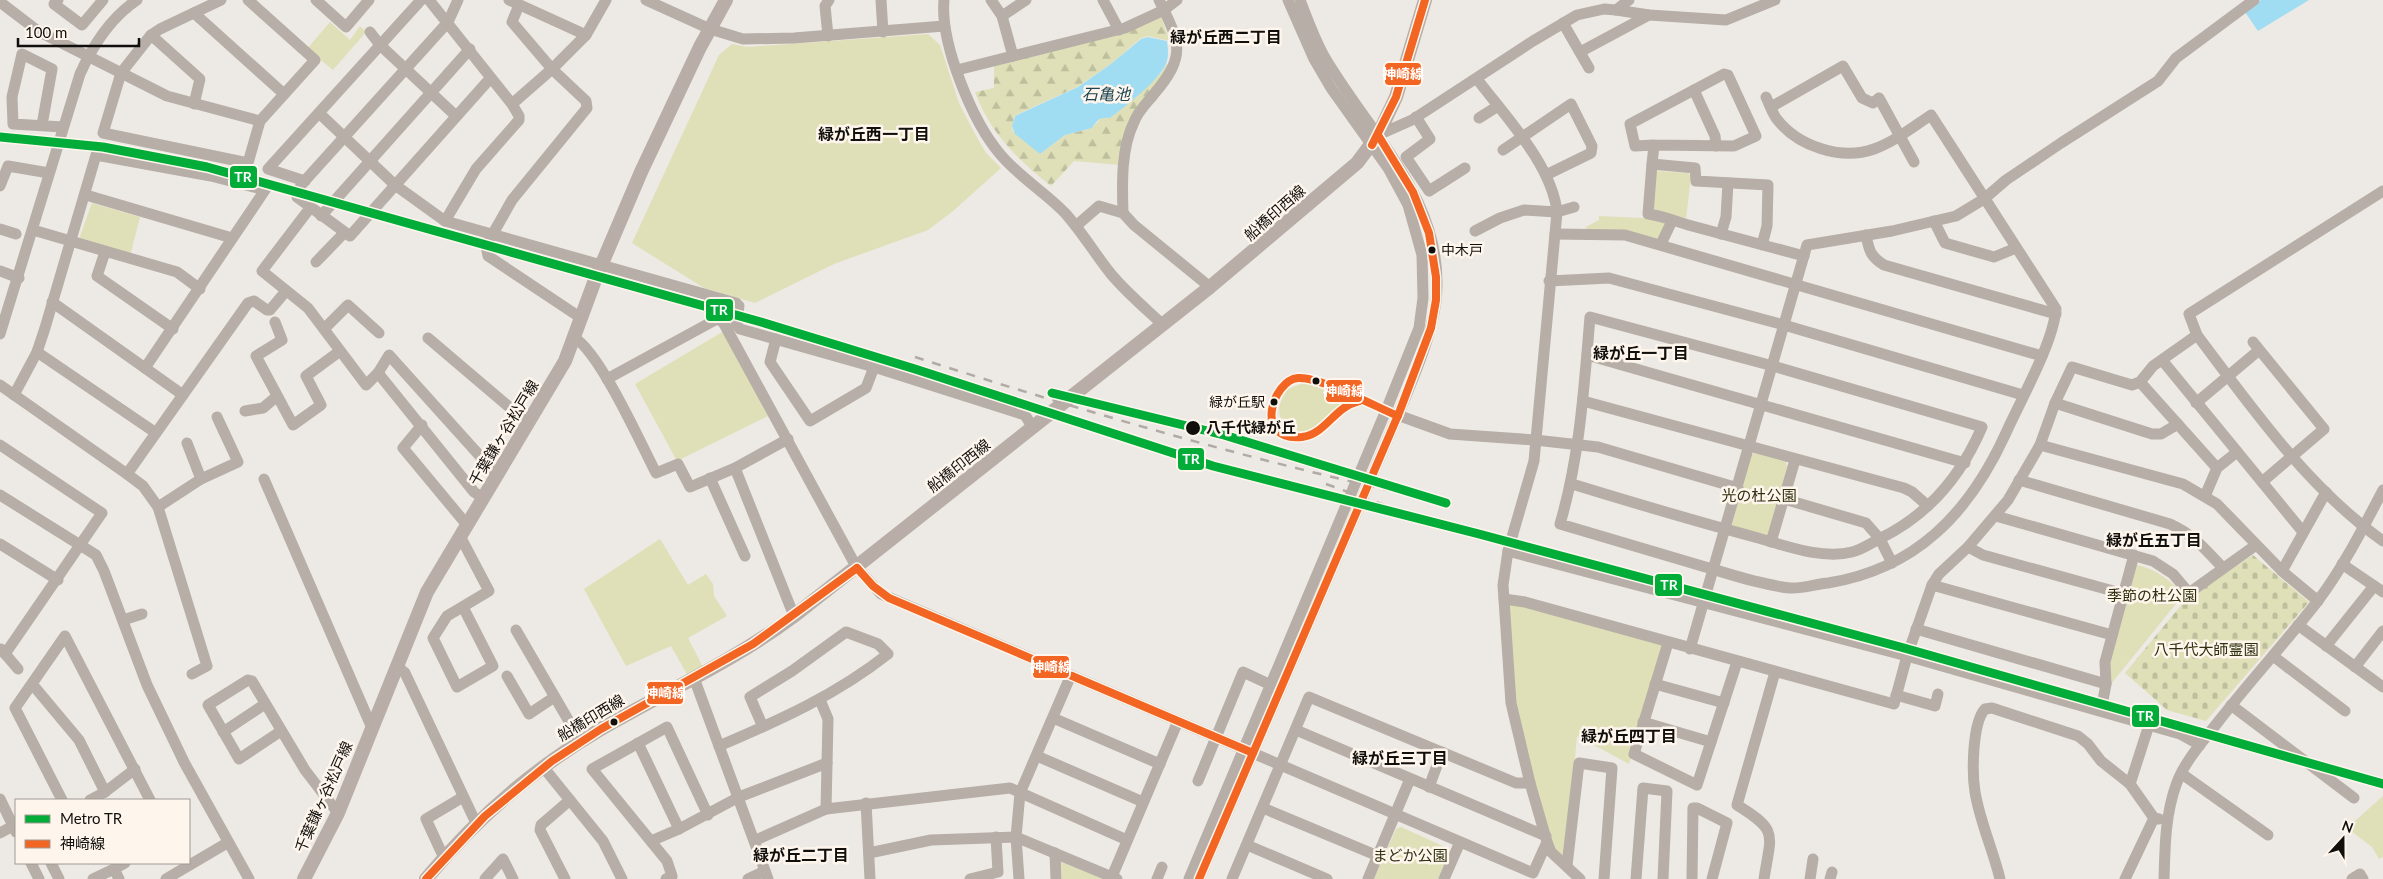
<svg xmlns="http://www.w3.org/2000/svg" width="2383" height="879" viewBox="0 0 2383 879" font-family="Lato,'Noto Sans JP',sans-serif">
<style>
.green{fill:#dfe0b8}
.forest{fill:url(#forest-firs)}
.cemetery{fill:url(#cemetery-stones)}
.water{fill:#a0ddf3}
.lines{fill:none;stroke-linecap:round;stroke-linejoin:round}
.minor{stroke:#b6aea7;stroke-width:11}
.major{stroke:#b8aea7;stroke-width:14}
.rail{stroke:#b1aaa5;stroke-width:2.5;stroke-dasharray:9 9;stroke-linecap:butt}
.bus-1-casing{stroke:#fef6ed;stroke-width:11}
.bus-1{stroke:#f26522;stroke-width:8}
.metro-1-casing{stroke:#fef6ed;stroke-width:12}
.metro-1{stroke:#02ac39;stroke-width:9}
.bus-dot{fill:#110f0c;stroke:#fef6ed;stroke-width:2}
.labels{text-anchor:middle;stroke-width:5;stroke-linejoin:round;paint-order:stroke}
.bus-label{font-size:14px;fill:#110f0c;stroke:#fef6ed;text-anchor:start}
.street-label{font-size:15px;fill:#110f0c;stroke:#fef6ed}
.stop-label{font-size:15px;font-weight:bold;fill:#110f0c;stroke:#fef6ed;text-anchor:start}
.park-label{font-size:15px;fill:#2d2f0e;stroke:#fef6ed}
.neighbourhood-label{font-size:16px;font-weight:bold;fill:#110f0c;stroke:#fef6ed}
.water-label{font-size:16px;font-style:italic;fill:#1c4452;stroke:#fef6ed}
.line-badge{stroke:#fef6ed;stroke-width:2}
.badge-label{font-size:14px;text-anchor:middle;font-weight:bold;fill:#fff}
</style>
<defs>
<pattern id="forest-firs" width="22" height="20" patternUnits="userSpaceOnUse" patternTransform="scale(1.25)"><rect width="22" height="20" fill="#dfe0b8"/><path d="M5 1l3.5 6h-7zM16 11l3.5 6h-7z" fill="#bebf9d"/></pattern>
<pattern id="cemetery-stones" width="16" height="16" patternUnits="userSpaceOnUse" patternTransform="scale(1.25)"><rect width="16" height="16" fill="#dfe0b8"/><path d="M2 7V4a2 2 0 0 1 4 0v3zM10 15v-3a2 2 0 0 1 4 0v3z" fill="#bebf9d"/></pattern>
</defs>
<rect width="100%" height="100%" fill="#ede9e4"/>
<!-- green -->
<g class="green">
<polygon points="330,22 350,40 360,26 366,32 333,70 307,49"/>
<polygon points="928,34 940,45 959,103 975,134 986,153 1001,168 952,212 928,230 834,264 755,303 704,288 632,243 719,55 732,44 747,47"/>
<path d="M1658 171 1688 173 1691 177 1686 219C1675 217 1668 212 1657 212L1653 207 1655 174Z"/>
<polygon points="92,203 140,217 130,256 79,239"/>
<polygon points="1599,216 1642,218 1648,216 1670,222 1661,243 1587,233 1586,227 1599,220"/>
<polygon points="724,331 768,416 677,461 635,384"/>
<path d="M1304 383 1313 385 1343 399 1337 408 1307 433 1285 427C1276 413 1278 403 1288 389Z"/>
<polygon points="1756,453 1786,461 1787,467 1767,537 1733,528 1732,525 1751,454"/>
<polygon points="660,539 688,585 706,574 713,584 714,596 727,616 688,638 704,669 688,676 671,646 626,666 584,589"/>
<path d="M2137 565C2157 570 2169 579 2183 595L2111 684 2110 659Z"/>
<polygon points="1504,599 1668,643 1629,764 1577,736 1566,855 1561,855 1553,848 1511,703"/>
<polygon points="2383,796 2383,857 2379,859 2372,847 2347,828"/>
<polygon points="1401,827 1447,848 1450,853 1438,879 1374,879 1396,829"/>
<polygon points="1061,862 1103,879 1062,879"/>
</g>
<!-- forest -->
<path class="forest" d="M1161 17 1170 41 1148 36 1141 38 1111 64 1077 87 1014 116 1012 130 1040 154 1065 135 1092 128 1102 117 1110 118 1161 73 1166 64 1169 67 1154 88 1120 165 1074 161 1051 186C1018 160 990 133 975 92L994 88V65Z"/>
<!-- cemetery -->
<polygon class="cemetery" points="2253,555 2309,602 2206,721 2167,710 2125,673 2187,598"/>
<!-- water -->
<g class="water">
<polygon points="2261,0 2309,0 2258,31 2245,12"/>
<path d="M1148 37 1167 41C1168 48 1169 57 1166 64 1158 81 1126 106 1110 118 1100 117 1098 119 1092 128L1065 135 1040 154 1015 134 1012 126 1015 116 1078 87 1111 64 1141 39Z"/>
</g>
<g class="lines">
<!-- minor -->
<g class="minor">
<polyline points="58,0 54,4 82,25 103,0"/>
<polyline points="221,0 160,29 151,35 121,73 103,133 248,163 260,121 315,60 248,0"/>
<polyline points="316,0 346,27 369,0"/>
<polyline points="429,0 512,104 552,69 512,22 519,5"/>
<polyline points="458,0 448,22 301,185 297,197 350,236 487,82"/>
<polyline points="509,0 586,35"/>
<polyline points="646,0 710,29 743,39 794,38 944,26"/>
<polyline points="881,0 883,32"/>
<path d="M944 0C940 43 972 121 1000 154 1019 177 1045 192 1065 213 1082 232 1095 254 1111 274 1126 292 1145 308 1162 324"/>
<polyline points="991,0 1002,16 1013,56"/>
<polyline points="1103,0 1119,30"/>
<polyline points="0,2 38,31 167,96 260,121"/>
<polyline points="1616,10 1629,0"/>
<polyline points="194,13 284,94"/>
<polyline points="1002,16 1026,0"/>
<polyline points="1563,23 1589,68"/>
<polyline points="370,32 380,45 456,116"/>
<polyline points="151,35 200,79 194,104"/>
<polyline points="828,36 825,6 829,0"/>
<polyline points="1580,52 1649,15"/>
<polyline points="957,70 1125,28 1164,10 1177,0"/>
<path d="M1477 79C1505 116 1552 165 1557 212L1534 461 1508 551 1503 585 1511 703 1530 783 1547 842 1551 852 1580 879"/>
<polyline points="1694,90 1715,136 1716,146"/>
<polyline points="1771,107 1843,66 1862,98 1873,103 1879,98 1914,162"/>
<polyline points="319,113 395,185 445,221 736,303 739,306 736,324 740,329 874,367 1025,415 1033,428"/>
<polyline points="1416,117 1430,139 1406,157 1429,191 1465,168"/>
<polyline points="1479,118 1498,106"/>
<polyline points="42,125 52,69 22,54 12,97 13,124 63,127"/>
<polyline points="1378,135 1412,120 1533,41 1577,15 1604,9 1616,10 1649,15 1726,20 1775,0"/>
<polyline points="1503,150 1571,104 1592,146 1591,153 1546,175"/>
<polyline points="1652,164 1654,145 1635,146 1630,124 1724,74 1728,75 1756,136 1734,146 1654,145"/>
<polyline points="305,181 268,169 421,0"/>
<polyline points="0,186 8,166 49,173"/>
<path d="M2383 191 2189 314 2197 335C2252 408 2308 488 2383 541"/>
<polyline points="86,195 232,238"/>
<polyline points="310,208 262,271 308,308 366,385 378,373 474,492 483,498"/>
<path d="M1123 213C1122 184 1121 148 1134 122 1138 111 1147 103 1154 94 1187 55 1180 43 1159 0"/>
<polyline points="321,216 470,49"/>
<polyline points="445,221 476,169 519,120 519,116 512,104"/>
<polyline points="1934,221 1945,243 1994,257 2016,248"/>
<polyline points="1076,226 1099,206 1123,213 1134,225 1210,287"/>
<polyline points="0,229 16,234"/>
<polyline points="33,230 177,272 200,289"/>
<polyline points="1475,231 1500,218 1524,210 1557,212 1574,207"/>
<polyline points="1555,234 1625,235 2042,356"/>
<polyline points="1721,234 1726,217 1728,183"/>
<path d="M1866 235C1869 251 1871 257 1884 265L2056 314"/>
<polyline points="1661,244 1672,221"/>
<path d="M1762 245 1767 226 1768 185 1696 181 1695 168 1652 164 1648 214C1664 216 1677 222 1692 226 1729 236 1767 246 1804 256"/>
<polyline points="105,252 97,276 173,329"/>
<polyline points="316,262 344,233"/>
<polyline points="0,271 19,278"/>
<polyline points="1549,281 1609,278 1784,325 2023,395"/>
<polyline points="52,302 183,395"/>
<polyline points="581,318 488,256 486,246 512,200 587,108 586,101 552,69 586,35 606,0"/>
<polyline points="275,322 282,340 256,356 293,425 321,405 306,376 340,351"/>
<polyline points="324,329 348,305 379,333"/>
<path d="M0 334 80 74C93 45 110 18 137 0"/>
<polyline points="428,338 528,423"/>
<path d="M575 338C601 355 640 442 656 473L678 464 690 487 735 468 788 439"/>
<polyline points="776,339 770,362 810,421 866,388 874,367"/>
<polyline points="2253,342 2324,429 2262,482"/>
<polyline points="37,352 156,433"/>
<polyline points="1587,355 1965,463"/>
<polyline points="2162,360 2303,532"/>
<polyline points="378,373 389,355 497,475"/>
<polyline points="607,379 717,319 723,322 857,568 881,594 1533,873 1547,842"/>
<polyline points="2140,382 2217,468"/>
<polyline points="0,385 127,474 248,303 254,301 267,310 270,310 286,291"/>
<polyline points="14,395 37,352 45,328 96,155 211,176 265,190 145,368"/>
<polyline points="1583,401 1904,488 1912,492 1928,506"/>
<polyline points="2055,403 2152,434 2161,434 2178,424"/>
<polyline points="2196,403 2258,351"/>
<polyline points="245,411 263,408 276,397"/>
<polyline points="1392,413 1450,434 1535,440 1598,447 1738,488"/>
<polyline points="422,425 403,448 467,525"/>
<polyline points="0,445 102,513 5,654"/>
<polyline points="2040,445 2183,484 2217,504 2282,571 2318,601"/>
<polyline points="735,468 794,616"/>
<polyline points="127,474 143,486 158,507 201,479 187,443"/>
<polyline points="710,478 745,556"/>
<polyline points="201,479 238,462 217,417"/>
<polyline points="264,479 372,728"/>
<path d="M2019 480 2170 524C2193 534 2207 551 2223 568"/>
<path d="M1572 484C1631 502 1691 520 1751 536 1781 544 1820 560 1852 552 1861 550 1870 544 1879 539 1927 516 1961 476 1982 427L1773 366 1590 317C1584 387 1580 456 1560 524 1608 538 1655 552 1702 566 1730 574 1761 585 1790 588 1802 589 1816 584 1828 583 1916 569 1969 513 2005 435 2020 401 2053 344 2056 309L1931 115C1913 127 1894 142 1874 149 1841 161 1797 146 1776 118 1772 112 1769 104 1766 97"/>
<polyline points="0,495 96,555 104,571 147,685 184,762 249,879"/>
<polyline points="2205,496 2217,468 2237,452"/>
<polyline points="1784,499 1866,523 1880,539 1892,563"/>
<polyline points="158,507 207,666 192,674"/>
<polyline points="1996,516 2153,561 2173,574 2189,593 2256,545"/>
<polyline points="460,536 489,591 447,616 433,638 457,687 493,666 463,607"/>
<polyline points="1771,542 1795,460"/>
<polyline points="0,544 58,580"/>
<polyline points="1968,547 1983,555 2124,594"/>
<polyline points="1508,551 1907,656 2180,734 2200,745"/>
<polyline points="2342,564 2383,592"/>
<polyline points="2282,571 2326,492"/>
<polyline points="1932,585 2112,635"/>
<polyline points="1504,599 1525,602 1894,704 1907,656 1932,585 1939,574 1968,547 2008,500 2040,445 2055,403 2072,367 2132,385 2140,382 2153,366 2197,335"/>
<polyline points="123,620 142,614"/>
<polyline points="2298,625 2383,687"/>
<polyline points="1916,629 2106,684"/>
<polyline points="516,630 581,742"/>
<polyline points="1668,643 1634,754 1697,785 1737,662"/>
<polyline points="2326,646 2374,586"/>
<polyline points="1,649 18,669"/>
<polyline points="1690,649 1807,245 1892,231 1956,216 1984,199 2006,180 2061,143 2158,81 2176,58 2254,0"/>
<polyline points="2273,656 2345,711"/>
<polyline points="397,666 405,673 476,823"/>
<polyline points="2355,667 2383,631"/>
<polyline points="507,676 529,714 553,698"/>
<polyline points="694,678 768,879"/>
<polyline points="1655,684 1724,703"/>
<polyline points="33,685 79,740 105,792"/>
<polyline points="1896,695 1935,706 1938,694"/>
<polyline points="820,700 828,719 826,809"/>
<polyline points="2231,705 2354,798"/>
<polyline points="2101,711 2106,684 2105,662 2134,555"/>
<polyline points="1053,718 1160,764"/>
<polyline points="1643,722 1711,742"/>
<polyline points="1296,730 1546,836"/>
<polyline points="281,731 239,759 208,705 248,680 252,681 305,770 338,813"/>
<polyline points="223,732 265,704"/>
<polyline points="638,743 679,829 739,797 827,763"/>
<path d="M719 746C780 720 836 695 888 654L878 644 846 632 792 671 750 697 763 727"/>
<polyline points="1037,756 1143,802"/>
<polyline points="544,768 603,841 622,879"/>
<polyline points="2182,774 2268,835"/>
<polyline points="1198,781 1243,672 1271,685"/>
<polyline points="2130,784 2149,725"/>
<polyline points="1429,787 1442,752"/>
<polyline points="0,799 16,832"/>
<polyline points="62,800 15,708 65,636 150,800"/>
<polyline points="90,800 105,792 135,769"/>
<polyline points="866,803 870,879"/>
<polyline points="1263,808 1378,856"/>
<polyline points="0,833 13,826"/>
<polyline points="756,840 826,809 1010,788 1127,840"/>
<polyline points="651,841 679,829"/>
<polyline points="1247,845 1327,879"/>
<polyline points="869,853 931,840 1016,837 1117,879"/>
<polyline points="1055,853 1056,879"/>
<polyline points="444,858 426,819 463,797"/>
<polyline points="31,863 39,879"/>
<polyline points="51,863 59,879"/>
<polyline points="1567,865 1579,763 1612,768 1604,879"/>
<polyline points="93,879 114,869"/>
<polyline points="119,879 114,869 125,863"/>
<polyline points="166,879 227,843"/>
<polyline points="485,879 503,859 513,879"/>
<polyline points="565,879 540,830 541,825 570,800"/>
<polyline points="666,879 672,876 667,861 592,769 667,727 708,815"/>
<polyline points="748,879 765,871"/>
<polyline points="970,879 998,872 996,837"/>
<polyline points="1019,879 1016,837 1020,793 1071,675"/>
<polyline points="1111,879 1178,721"/>
<polyline points="1157,879 1162,867"/>
<polyline points="1189,879 1387,408 1419,328 1423,298 1422,255 1408,205 1388,168 1331,88 1314,59 1288,0"/>
<path d="M1199 879 1399 413C1413 378 1431 339 1436 301 1447 202 1369 134 1324 56 1314 38 1307 18 1300 0"/>
<polyline points="1232,879 1309,697 1516,783 1530,783"/>
<polyline points="1368,879 1410,779"/>
<polyline points="1444,879 1460,842"/>
<polyline points="1636,879 1643,788 1667,791 1663,879"/>
<polyline points="1692,879 1693,808 1697,808 1727,823 1712,879"/>
<path d="M1764 879C1771 833 1779 831 1737 805L1775 672"/>
<polyline points="1810,879 1813,859"/>
<polyline points="1830,879 1832,872"/>
<path d="M2000 879C1993 850 1980 822 1975 792 1972 773 1972 723 1985 709L1992 708 2078 736 2088 744 2101 761 2130 784 2154 818"/>
<polyline points="2125,879 2154,818 2159,819"/>
<path d="M2164 879C2165 847 2165 816 2176 785 2184 762 2203 741 2218 722 2250 681 2285 643 2317 602 2343 568 2363 528 2383 490"/>
<polyline points="2352,879 2360,874 2363,879"/>
</g>
<!-- major -->
<g class="major">
<polyline points="304,879 338,813 427,592 565,361 595,280 641,172 700,47 726,0"/>
<path d="M426 879C475 820 534 768 601 729 665 692 734 661 794 616L1210 287 1357 163 1378 135 1396 97 1425 0"/>
</g>
<!-- rail -->
<g class="rail">
<path d="M915 357C1089 413 1265 465 1444 502"/>
<polyline points="915,369 966,381"/>
<polyline points="1326,484 1426,520"/>
</g>
<defs>
<g id="bus-1">
<polyline points="1372,145 1396,97 1425,0"/>
<path d="M1359 401C1334 407 1326 434 1302 437 1252 442 1273 380 1298 378 1319 376 1376 407 1398 416"/>
<polyline points="857,568 873,586 889,598 1253,753"/>
<polyline points="426,879 485,816 552,761 601,729 753,644 857,568"/>
<polyline points="1199,879 1399,413 1431,328 1436,300 1436,277 1429,233 1413,192 1378,135"/>
</g>
</defs>
<!-- bus-1 casing -->
<use href="#bus-1" class="bus-1-casing"/>
<!-- bus-1 -->
<use href="#bus-1" class="bus-1"/>
<defs>
<g id="metro-1">
<polyline points="0,137 103,147 207,167 761,322 915,369 1213,466 1479,534 1904,648 2383,784"/>
<polyline points="1052,393 1224,435 1446,503"/>
</g>
</defs>
<!-- metro-1 casing -->
<use href="#metro-1" class="metro-1-casing"/>
<!-- metro-1 -->
<use href="#metro-1" class="metro-1"/>
</g>
<!-- markers -->
<g class="bus-dot">
<circle cx="1432" cy="250" r="4.5"/>
<circle cx="1316" cy="381" r="4.5"/>
<circle cx="1274" cy="402" r="4.5"/>
<circle cx="1193" cy="428" r="8"/>
<circle cx="614" cy="722" r="4.5"/>
</g>
<g class="labels">
<!-- bus labels -->
<g class="bus-label">
<text x="1441" y="255">中木戸</text>
<text x="1265" y="407" text-anchor="end">緑が丘駅</text>
</g>
<!-- street labels -->
<g class="street-label">
<text transform="translate(1275 213) rotate(-41)" y="5">船橋印西線</text>
<text transform="translate(504 433) rotate(-59)" y="5">千葉鎌ヶ谷松戸線</text>
<text transform="translate(959 466) rotate(-38)" y="5">船橋印西線</text>
<text transform="translate(591 718) rotate(-31)" y="5">船橋印西線</text>
<text transform="translate(324 797) rotate(-66)" y="5">千葉鎌ヶ谷松戸線</text>
</g>
<!-- stop labels -->
<g class="stop-label">
<text x="1206" y="433">八千代緑が丘</text>
</g>
<!-- park labels -->
<g class="park-label">
<text x="1759" y="501">光の杜公園</text>
<text x="2152" y="601">季節の杜公園</text>
<text x="2206" y="655">八千代大師霊園</text>
<text x="1410" y="861">まどか公園</text>
</g>
<!-- neighbourhood labels -->
<g class="neighbourhood-label">
<text x="1226" y="43">緑が丘西二丁目</text>
<text x="874" y="140">緑が丘西一丁目</text>
<text x="1641" y="359">緑が丘一丁目</text>
<text x="2154" y="546">緑が丘五丁目</text>
<text x="1629" y="742">緑が丘四丁目</text>
<text x="1400" y="764">緑が丘三丁目</text>
<text x="801" y="861">緑が丘二丁目</text>
</g>
<!-- water labels -->
<g class="water-label">
<text x="1106" y="100">石亀池</text>
</g>
</g>
<g class="line-badge">
<rect x="1384" y="62" width="38" height="24" rx="5" fill="#f26522"/>
<rect x="229" y="165" width="29" height="24" rx="5" fill="#02ac39"/>
<rect x="705" y="298" width="29" height="24" rx="5" fill="#02ac39"/>
<rect x="1325" y="379" width="38" height="24" rx="5" fill="#f26522"/>
<rect x="1177" y="447" width="28" height="24" rx="5" fill="#02ac39"/>
<rect x="1654" y="573" width="29" height="24" rx="5" fill="#02ac39"/>
<rect x="1032" y="655" width="38" height="24" rx="5" fill="#f26522"/>
<rect x="646" y="681" width="38" height="24" rx="5" fill="#f26522"/>
<rect x="2131" y="704" width="29" height="24" rx="5" fill="#02ac39"/>
</g>
<g class="badge-label">
<text x="1403" y="79">神崎線</text>
<text x="243" y="182">TR</text>
<text x="719" y="315">TR</text>
<text x="1344" y="396">神崎線</text>
<text x="1191" y="464">TR</text>
<text x="1669" y="590">TR</text>
<text x="1051" y="672">神崎線</text>
<text x="665" y="698">神崎線</text>
<text x="2145" y="721">TR</text>
</g>
<!-- legend -->
<rect x="15" y="799" width="175" height="65" fill="#fef6ed" stroke="#9f9a93"/>
<rect x="25" y="815" width="25" height="8" fill="#02ac39" stroke="#9f9a93"/>
<text x="60" y="824" font-size="15" fill="#110f0c">Metro TR</text>
<rect x="25" y="840" width="25" height="8" fill="#f26522" stroke="#9f9a93"/>
<text x="60" y="849" font-size="15" fill="#110f0c">神崎線</text>
<!-- north arrow -->
<g transform="translate(2343 839) rotate(21)" stroke="#fef6ed" stroke-width="4" paint-order="stroke">
<path d="M0-4L9 19L0 12L-9 19Z" fill="#110f0c"/>
<text y="-8" font-size="14" font-weight="bold" text-anchor="middle" fill="#110f0c">N</text>
</g>
<!-- scale -->
<path d="M18 38v8h121v-8" fill="none" stroke="#110f0c" stroke-width="2.5"/>
<text x="25" y="38" font-size="15" fill="#110f0c" stroke="#fef6ed" stroke-width="4" paint-order="stroke">100 m</text>
</svg>
